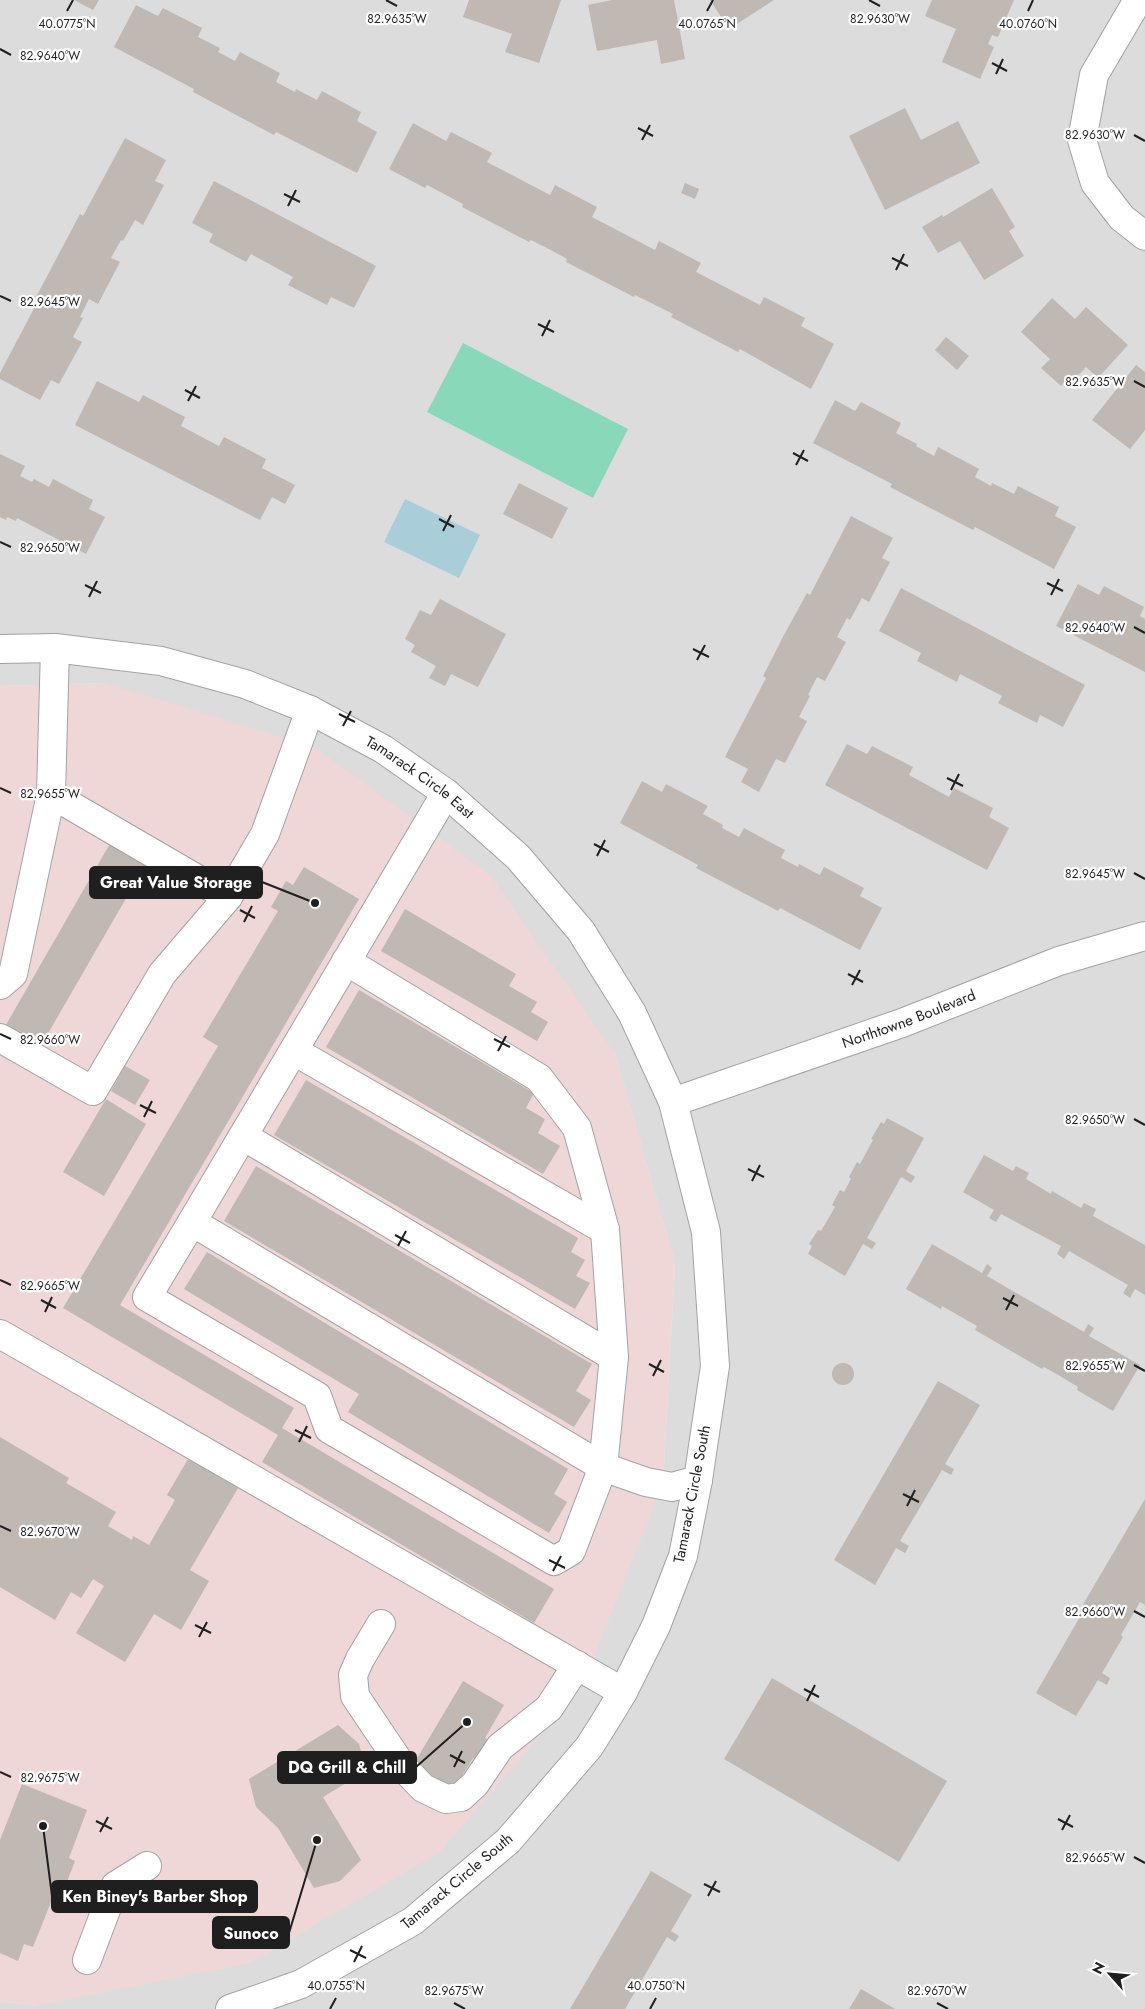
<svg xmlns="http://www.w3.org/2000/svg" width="1145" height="2009" viewBox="0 0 1145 2009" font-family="Jost,sans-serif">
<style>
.residential{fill:#dddcdc}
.commercial{fill:#eed7d6}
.pitch{fill:#8ad8ba}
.water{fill:#aaced9}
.building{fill:#bfb8b3}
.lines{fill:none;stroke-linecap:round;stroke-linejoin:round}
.minor-casing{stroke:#a3a3a3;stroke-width:30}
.minor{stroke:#fff;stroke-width:28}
.ticks{fill:none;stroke:#1f1f1f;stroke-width:2}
.labels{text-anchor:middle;stroke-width:4.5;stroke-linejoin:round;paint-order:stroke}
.street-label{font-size:15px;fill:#1f1f1f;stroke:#fff}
.ticks-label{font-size:12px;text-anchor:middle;fill:#1f1f1f;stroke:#fff;stroke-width:4.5;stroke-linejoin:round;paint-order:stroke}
.leader{fill:none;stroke:#1f1f1f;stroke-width:2}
.callout-dot{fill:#1f1f1f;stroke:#fff;stroke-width:2}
.callout{fill:#1f1f1f;stroke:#1f1f1f;stroke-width:2}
.callout-label{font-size:16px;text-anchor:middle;font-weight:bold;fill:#fff}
</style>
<rect width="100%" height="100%" fill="#efece6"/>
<!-- residential -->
<polygon class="residential" points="0,0 1145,0 1145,2009 0,2009 0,2001 36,2006 663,1483 675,1264 615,1054 105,683 0,686"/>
<!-- commercial -->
<polygon class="commercial" points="105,683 314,747 490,875 615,1054 675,1264 663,1483 582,1686 440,1852 250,1963 36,2006 0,2001 0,686"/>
<!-- pitch -->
<polygon class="pitch" points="463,343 628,429 593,498 427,412"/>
<!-- water -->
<polygon class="water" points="405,499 480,535 459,578 384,542"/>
<!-- building -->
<g class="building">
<polygon points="74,0 99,0 93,10"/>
<polygon points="469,0 561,0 539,63 505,52 512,34 463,17"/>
<polygon points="612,0 674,0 685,59 661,64 657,40 597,51 588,5"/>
<polygon points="710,0 774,0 729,29"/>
<polygon points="932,0 1014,0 998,37 992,35 988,44 994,47 980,79 942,62 956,29 925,16"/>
<polygon points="136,5 158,16 163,8 202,28 198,37 220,48 218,52 235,61 240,52 280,73 276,82 295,92 296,89 317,100 322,91 361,112 357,121 377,132 357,173 276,132 274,135 193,92 194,89 114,47"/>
<polygon points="905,108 921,140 958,121 980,163 885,210 849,136"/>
<polygon points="413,123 446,141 451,132 492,153 487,162 550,195 555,185 597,207 592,217 655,250 659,241 701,263 696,272 760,305 764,297 805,318 801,326 834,344 811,389 740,349 738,352 671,317 673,314 635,295 634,297 566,262 567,259 549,249 531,240 529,242 462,207 463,204 427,185 425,188 389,169"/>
<polygon points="125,138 166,160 155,181 164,185 143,225 135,220 123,241 121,240 111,258 120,262 98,304 89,299 80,317 83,318 73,337 82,342 59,384 51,380 40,400 0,379 0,373 39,299 36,297 80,214 83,216"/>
<polygon points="214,181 376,266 354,308 331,297 327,305 288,285 293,277 251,254 246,262 209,242 213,234 192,223"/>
<polygon points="685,183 699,189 695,199 681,193"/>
<polygon points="992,188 1015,227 1009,231 1024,256 984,280 960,241 938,253 922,227 942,215 943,217"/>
<polygon points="1052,298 1075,319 1086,307 1128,345 1098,378 1086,367 1074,380 1070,376 1061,386 1041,368 1050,359 1021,332"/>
<polygon points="946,337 969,356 957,370 935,350"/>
<polygon points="1136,365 1145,372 1145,430 1130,449 1092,420"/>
<polygon points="97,381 139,402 143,395 185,417 181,426 219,446 224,437 266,459 262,468 295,485 285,504 272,497 260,520 75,425"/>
<polygon points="835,400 855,411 861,402 901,423 896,433 917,444 916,446 934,456 938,447 979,469 975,477 991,486 992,483 1014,494 1018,486 1059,507 1055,516 1076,527 1054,569 975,527 973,530 932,509 890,487 892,484 813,443"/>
<polygon points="0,454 25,466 20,476 32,482 34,479 49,487 53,479 93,500 89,509 105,517 86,554 17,518 16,521 7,517 6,520 0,517"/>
<polygon points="519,483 568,508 552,539 503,514"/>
<polygon points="851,516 893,538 882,558 890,562 869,602 862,598 850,620 847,618 837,637 846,642 825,681 817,677 808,695 810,696 799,717 807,721 785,763 776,759 759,792 741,782 748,769 725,757 766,678 763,676 784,635 807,593 810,595"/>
<polygon points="1078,584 1099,595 1104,586 1144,607 1140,616 1145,619 1145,672 1056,626"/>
<polygon points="901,588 1085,685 1063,727 1040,715 1037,723 998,703 1002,696 960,674 957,682 917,661 921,653 879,631"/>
<polygon points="440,599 506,634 478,687 451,674 445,686 429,678 436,666 411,652 415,645 405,639 420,610 431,615"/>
<polygon points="847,744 867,754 872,746 913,767 909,775 949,797 954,788 993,808 989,817 1009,828 987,870 825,785"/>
<polygon points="642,781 662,792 666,784 708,806 703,814 723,825 722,828 739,837 744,828 785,850 781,858 798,867 799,864 820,875 824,867 864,888 860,896 882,908 860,950 780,908 778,911 738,890 696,868 698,865 620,823"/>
<polygon points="111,842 147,862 39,1049 3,1030"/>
<polygon points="304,867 359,899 120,1305 294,1408 282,1428 554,1589 534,1623 262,1462 278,1435 63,1308 218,1046 203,1037 278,911 271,907 286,881 293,885"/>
<polygon points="405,909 516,974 509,986 537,1002 531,1012 548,1022 537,1041 381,951"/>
<polygon points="359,990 534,1093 526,1108 545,1119 538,1133 560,1146 543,1174 326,1047"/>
<polygon points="125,1066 150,1080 135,1105 111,1091"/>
<polygon points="306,1080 578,1238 571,1252 585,1260 576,1276 590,1283 575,1309 274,1135"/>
<polygon points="106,1099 146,1124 104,1196 63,1172"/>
<polygon points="887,1118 924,1138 906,1171 915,1177 911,1183 901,1177 867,1238 876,1243 872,1249 863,1244 845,1276 808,1254 812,1246 809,1244 818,1230 821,1231 835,1207 832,1205 840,1190 844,1192 851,1179 849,1177 857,1162 860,1164 873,1140 871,1139 881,1122 884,1124"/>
<polygon points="984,1155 1013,1171 1016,1166 1029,1173 1026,1179 1051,1194 1052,1191 1081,1208 1084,1203 1096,1209 1093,1216 1145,1245 1145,1295 1135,1289 1130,1298 1123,1293 1128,1285 1069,1251 1064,1259 1057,1254 1061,1246 1001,1214 996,1222 989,1218 994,1210 963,1192"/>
<polygon points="256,1166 592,1364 576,1391 591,1400 574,1427 224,1221"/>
<polygon points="932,1244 982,1273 987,1264 992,1268 987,1276 1084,1332 1088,1324 1094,1328 1089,1336 1140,1365 1113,1411 1077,1390 1078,1387 1060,1376 1044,1367 1042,1369 975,1330 977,1326 942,1306 941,1309 906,1289"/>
<polygon points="207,1252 568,1469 554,1494 567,1502 549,1533 348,1412 359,1394 184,1289"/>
<circle cx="843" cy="1374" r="11"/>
<polygon points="938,1381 980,1405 945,1464 954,1469 951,1475 942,1470 900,1541 909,1546 905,1553 896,1548 875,1585 834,1560"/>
<polygon points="0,1437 69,1478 66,1483 116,1512 108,1526 132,1540 133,1536 149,1545 175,1500 167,1495 188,1459 238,1488 190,1570 209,1581 181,1630 154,1614 125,1662 76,1633 104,1586 93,1579 81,1598 71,1592 55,1620 0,1587"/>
<polygon points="1145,1499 1145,1605 1140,1602 1121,1635 1123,1637 1102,1673 1110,1678 1107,1685 1098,1680 1076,1716 1036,1693 1081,1615 1078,1613"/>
<polygon points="772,1678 947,1781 899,1862 724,1759"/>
<polygon points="463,1681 504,1705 485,1738 491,1742 479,1762 473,1758 452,1792 412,1767"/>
<polygon points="338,1725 359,1744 366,1771 323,1797 361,1860 340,1881 314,1888 278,1828 256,1807 249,1779"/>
<polygon points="22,1784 87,1810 69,1858 75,1861 58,1905 51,1902 33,1947 24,1944 18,1961 0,1953 0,1840"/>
<polygon points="651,1871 692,1895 671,1931 679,1936 675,1942 667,1937 625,2009 570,2009"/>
<polygon points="861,1989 895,2009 849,2009"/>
</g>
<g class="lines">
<defs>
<g id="minor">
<polyline points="1138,0 1094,75 1082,140 1095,183 1122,218 1145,236"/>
<path id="s1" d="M0 649 55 648 161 661 245 684 310 710 383 749 446 793 518 857 581 931 632 1013 673 1102 706 1232 715 1366 698 1480 683 1556 656 1626 623 1692 606 1720 589 1747 508 1841 413 1921 301 1984 230 2009"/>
<polyline points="446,793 192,1222 603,1467 646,1482 672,1487 698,1480"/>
<polyline points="51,794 228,897 265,834 310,710"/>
<polyline points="0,985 13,974 51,794 55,648"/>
<polyline points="0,1038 93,1091 162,974 228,897"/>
<polyline points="294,1051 605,1230"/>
<path id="s2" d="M673 1102 902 1023 1059 961 1145 936"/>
<polyline points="243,1136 614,1357"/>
<polyline points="192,1222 147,1297 317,1396 329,1429 554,1561 571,1551 603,1467 614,1357 605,1230 577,1128 539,1078 346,961"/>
<polyline points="0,1334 623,1692"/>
<polyline points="381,1624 360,1659 353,1675 355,1696 402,1766 423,1788 446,1799 461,1797 475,1784 500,1747 549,1708 577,1665"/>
<polyline points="87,1960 115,1886 147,1866"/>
</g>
</defs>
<!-- minor casing -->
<use href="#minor" class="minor-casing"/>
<!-- minor -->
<use href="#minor" class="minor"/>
</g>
<!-- ticks -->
<path class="ticks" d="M386 0 397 6M869 0 880 6M67 11 73 0M707 11 713 0M1028 11 1033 0M0 49 11 55M992 63 1007 71M996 74 1003 59M638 128 653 136M1134 135 1145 141M642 140 650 125M284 194 300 202M288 206 296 190M892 258 908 266M896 270 904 254M0 296 11 301M538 324 554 332M542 336 550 320M1134 381 1145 387M185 390 200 398M188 401 196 386M793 453 808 461M796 465 804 450M439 519 454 527M443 531 451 515M0 542 11 547M1047 583 1063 591M85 585 101 593M1051 595 1059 579M89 597 97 581M1134 627 1145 633M693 649 709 657M697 660 705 645M339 714 355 722M343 726 351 711M947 778 963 786M0 788 11 793M951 790 959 774M594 844 609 852M597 856 605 840M1134 873 1145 879M240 910 255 918M244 922 252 906M848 974 863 982M852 985 860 970M0 1034 11 1039M494 1039 510 1047M498 1051 506 1036M140 1105 156 1113M144 1117 152 1101M1134 1119 1145 1125M748 1169 764 1177M752 1181 760 1165M395 1235 410 1243M398 1246 406 1231M0 1280 11 1285M1003 1298 1018 1306M41 1300 56 1308M1006 1310 1014 1295M45 1312 52 1297M649 1364 664 1372M1134 1365 1145 1371M653 1376 661 1360M295 1430 311 1438M299 1442 307 1426M903 1494 919 1502M907 1506 915 1490M0 1526 11 1531M549 1560 565 1568M553 1571 561 1556M1134 1611 1145 1617M195 1625 211 1633M199 1637 207 1622M804 1689 819 1697M807 1701 815 1685M450 1755 465 1763M454 1767 462 1751M0 1772 11 1777M1058 1819 1073 1827M96 1821 112 1829M1062 1830 1070 1815M100 1832 108 1817M1134 1857 1145 1863M704 1884 720 1892M708 1896 716 1881M350 1950 366 1958M354 1962 362 1946M454 2003 465 2009M937 2003 948 2009M330 2009 336 1998M650 2009 656 1998"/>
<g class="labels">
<!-- street labels -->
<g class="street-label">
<text dy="5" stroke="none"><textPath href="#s1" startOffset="448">Tamarack Circle East</textPath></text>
<text dy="5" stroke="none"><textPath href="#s2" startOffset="250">Northtowne Boulevard</textPath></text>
<text transform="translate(692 1494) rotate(-79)" y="5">Tamarack Circle South</text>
<text transform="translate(457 1881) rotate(-40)" y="5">Tamarack Circle South</text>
</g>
</g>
<g class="ticks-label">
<text x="397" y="23">82.9635°W</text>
<text x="880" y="23">82.9630°W</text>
<text x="67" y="28">40.0775°N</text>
<text x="707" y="28">40.0765°N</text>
<text x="1028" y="28">40.0760°N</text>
<text x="50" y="60">82.9640°W</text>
<text x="1095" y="139">82.9630°W</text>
<text x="50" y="306">82.9645°W</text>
<text x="1095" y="386">82.9635°W</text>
<text x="50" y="552">82.9650°W</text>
<text x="1095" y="632">82.9640°W</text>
<text x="50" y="798">82.9655°W</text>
<text x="1095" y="878">82.9645°W</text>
<text x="50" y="1044">82.9660°W</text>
<text x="1095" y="1124">82.9650°W</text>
<text x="50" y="1290">82.9665°W</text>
<text x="1095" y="1370">82.9655°W</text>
<text x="50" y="1536">82.9670°W</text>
<text x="1095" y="1616">82.9660°W</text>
<text x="50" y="1782">82.9675°W</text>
<text x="1095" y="1862">82.9665°W</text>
<text x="336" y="1990">40.0755°N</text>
<text x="656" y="1990">40.0750°N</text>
<text x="454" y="1995">82.9675°W</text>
<text x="937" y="1995">82.9670°W</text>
</g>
<!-- callouts -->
<path class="leader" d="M315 903L262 882M467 1722L416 1767M43 1826L52 1896M317 1840L289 1933"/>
<g class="callout-dot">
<circle cx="315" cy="903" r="5"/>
<circle cx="467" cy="1722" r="5"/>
<circle cx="43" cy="1826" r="5"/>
<circle cx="317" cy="1840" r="5"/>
</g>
<g class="callout">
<rect x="90" y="867" width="172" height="31" rx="5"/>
<rect x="278" y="1752" width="138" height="31" rx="5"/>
<rect x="52" y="1881" width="205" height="31" rx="5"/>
<rect x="213" y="1917" width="76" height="31" rx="5"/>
</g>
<g class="callout-label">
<text x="176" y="888">Great Value Storage</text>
<text x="347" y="1773">DQ Grill &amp; Chill</text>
<text x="155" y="1902">Ken Biney's Barber Shop</text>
<text x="251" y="1939">Sunoco</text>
</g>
<!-- north arrow -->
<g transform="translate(1110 1974) rotate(297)" stroke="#ffffff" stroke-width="4" paint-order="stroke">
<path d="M0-4L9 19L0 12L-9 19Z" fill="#1f1f1f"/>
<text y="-8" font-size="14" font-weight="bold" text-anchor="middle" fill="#1f1f1f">N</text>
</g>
</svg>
